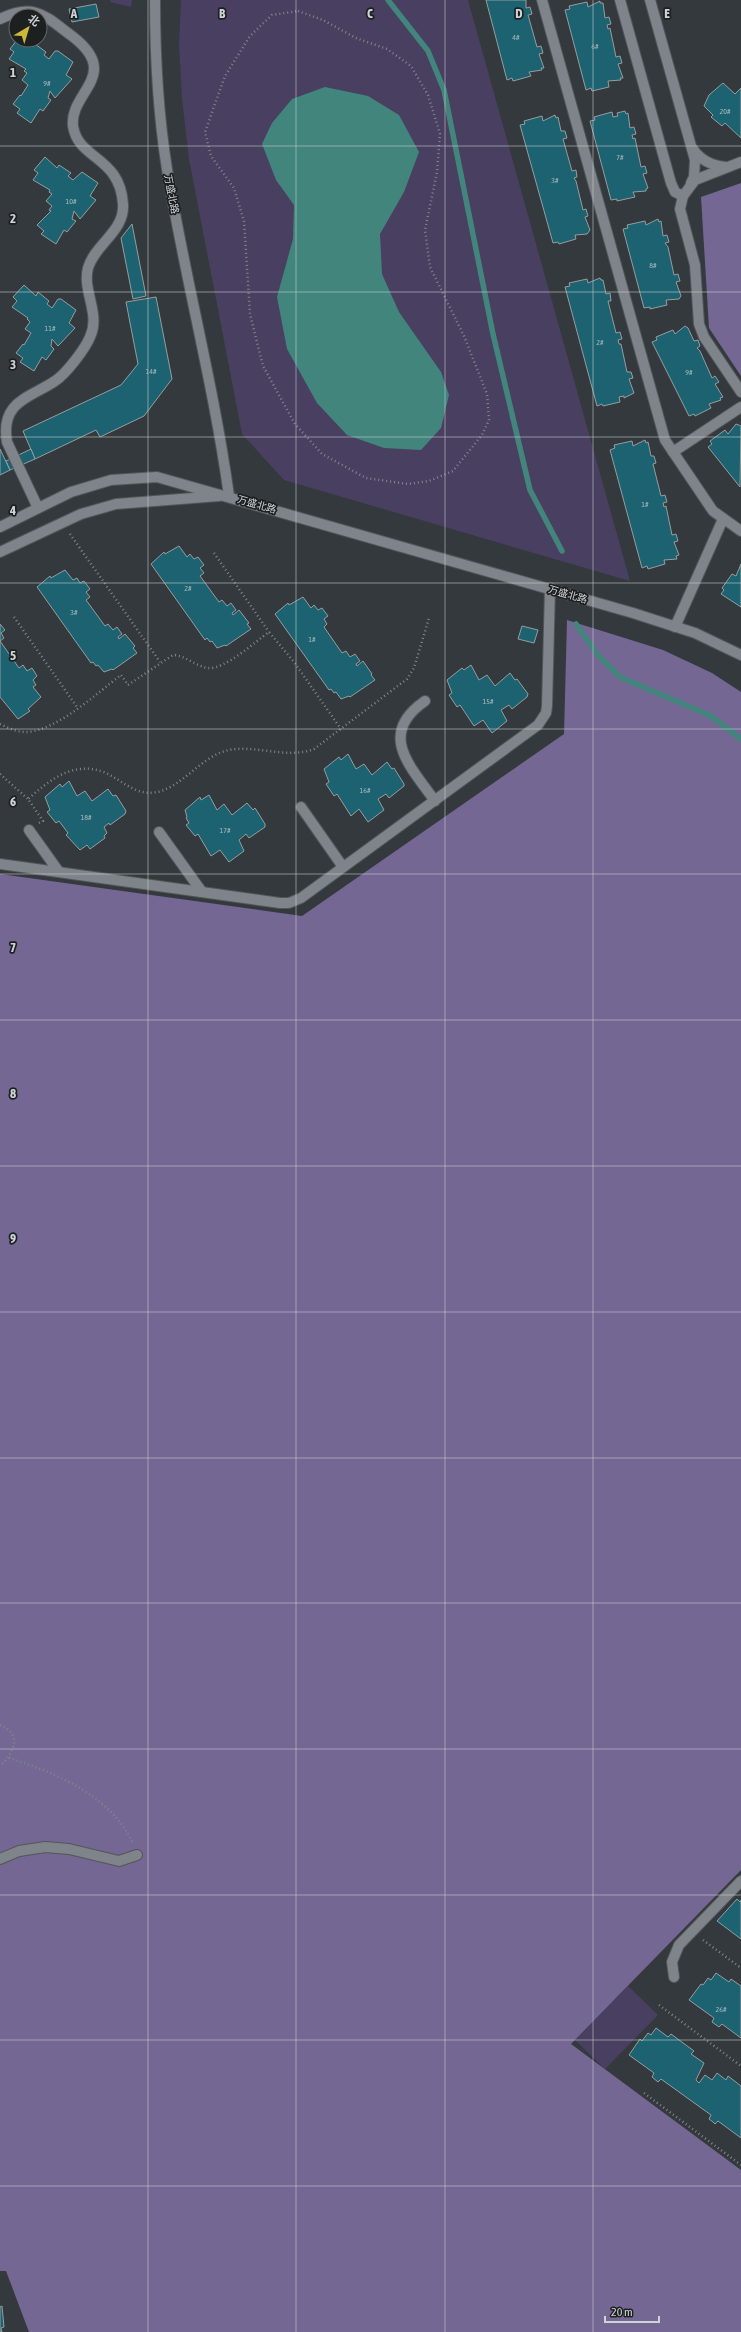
<svg xmlns="http://www.w3.org/2000/svg" width="741" height="2332" viewBox="0 0 741 2332" font-family="'Asap Condensed','Noto Sans SC',sans-serif">
<style>
.green{fill:#493f61}
.forest{fill:#746793}
.water{fill:#42857d}
.lines{fill:none;stroke-linecap:round;stroke-linejoin:round}
.stream{stroke:#42857d;stroke-width:5.5}
.building{fill:#1c6270;stroke:#959e9f}
.minor-casing{stroke:#515659;stroke-width:12}
.path{stroke:#82868a;stroke-width:2.5;stroke-dasharray:1 3;stroke-linecap:butt}
.minor{stroke:#7e8489;stroke-width:10}
.grid{fill:none;stroke:#d0d3d6;stroke-width:1;stroke-opacity:0.55}
.labels{text-anchor:middle;stroke-width:3.5;stroke-linejoin:round;paint-order:stroke}
.number-label{font-size:8px;fill:#a3b7bc}
.street-label{font-size:10px;fill:#d0d3d6;stroke:#1d2021}
.grid-label{font-size:13px;text-anchor:middle;font-weight:bold;fill:#d0d3d6;stroke:#1d2021;stroke-width:3.5;stroke-linejoin:round;paint-order:stroke}
</style>
<rect width="100%" height="100%" fill="#34393d"/>
<!-- green -->
<g class="green">
<polygon points="110,0 132,0 131,7 110,2"/>
<polygon points="181,0 468,0 630,581 284,480 242,434 189,159 182,99 179,45"/>
<polygon points="628,1986 658,2015 605,2069 575,2040"/>
</g>
<!-- forest -->
<g class="forest">
<polygon points="741,183 741,376 709,328 701,197"/>
<polygon points="567,620 663,650 712,673 741,692 741,1870 571,2044 741,2170 741,2332 29,2332 6,2271 0,2271 0,874 302,916 564,734"/>
</g>
<!-- water -->
<polygon class="water" points="325,87 368,96 399,115 419,152 404,192 380,234 382,274 399,312 441,372 449,395 441,428 421,450 384,448 347,435 317,403 287,349 277,297 293,239 294,205 276,180 262,144 272,123 292,99"/>
<g class="lines">
<!-- stream -->
<g class="stream">
<polyline points="388,0 428,51 444,90 493,334 530,490 562,551"/>
<polyline points="576,624 597,654 620,677 711,716 741,739"/>
</g>
</g>
<!-- building -->
<g class="building">
<polygon points="486,0 526,0 526,8 530,7 532,14 528,15 537,47 541,46 543,53 539,54 544,68 541,68 542,70 529,72 531,76 513,81 512,78 507,80"/>
<polygon points="600,1 600,3 603,3 605,18 609,17 611,24 607,25 608,29 610,28 616,57 620,56 622,63 618,64 623,78 620,78 621,80 608,81 609,87 592,91 591,88 586,90 565,10 570,9 569,6 587,2 588,7"/>
<polygon points="96,4 99,17 72,22 69,9"/>
<polygon points="17,40 26,40 33,47 35,44 46,52 44,55 49,59 55,51 58,51 73,62 66,75 72,79 55,98 50,91 48,98 51,100 43,111 40,109 31,123 17,113 20,109 13,104 20,95 21,96 28,85 22,80 27,73 24,71 26,69 9,59 14,52 10,49"/>
<polygon points="723,83 735,94 741,88 741,138 725,123 722,126 711,117 713,115 704,106 709,95"/>
<polygon points="625,111 626,114 628,113 630,128 634,127 636,134 632,135 633,139 635,138 641,167 645,166 647,173 643,174 648,188 646,189 646,191 633,192 635,197 617,201 617,199 611,200 590,121 595,120 594,117 612,112 613,117 618,116 617,113"/>
<polygon points="555,115 556,118 558,117 561,131 565,131 567,138 563,139 572,171 576,170 577,177 574,178 576,181 583,210 586,209 588,216 585,217 590,230 587,234 575,235 576,239 559,244 558,242 553,243 520,125 525,124 524,121 542,116 543,121"/>
<polygon points="45,157 57,168 59,165 71,173 68,176 73,180 82,172 98,183 90,196 96,200 80,219 74,211 72,219 76,221 67,232 64,230 56,244 41,234 44,231 37,225 51,211 49,210 52,206 46,201 52,194 49,192 50,190 33,180 38,173 34,170"/>
<polygon points="658,219 659,222 661,221 663,236 667,235 669,242 665,243 668,247 674,275 678,274 680,281 676,282 681,296 679,299 666,300 667,305 650,309 650,307 644,308 623,229 628,228 627,225 645,221 646,225"/>
<polygon points="132,224 146,296 133,299 121,238"/>
<polygon points="600,278 601,280 603,280 606,294 610,293 611,301 608,301 616,333 620,332 622,339 618,340 619,344 621,344 627,372 631,372 633,378 629,379 634,393 624,398 624,396 619,397 620,402 603,406 602,404 597,406 565,287 570,286 569,283 587,279 588,283"/>
<polygon points="24,285 36,296 38,292 49,301 47,304 52,308 58,299 61,299 76,310 69,323 75,328 58,346 52,339 51,346 54,349 46,360 42,357 34,371 20,362 23,358 16,353 23,344 24,345 31,333 25,329 30,322 27,319 28,318 12,307 17,301 13,297"/>
<polygon points="156,297 172,379 144,416 100,437 96,430 35,459 23,431 121,385 138,364 126,302"/>
<polygon points="685,326 688,328 694,341 698,340 700,346 697,348 700,351 712,378 715,376 719,382 715,384 723,397 720,398 721,400 709,404 711,408 695,416 694,414 689,416 652,342 657,340 656,337 673,330 675,334"/>
<polygon points="736,424 741,426 740,487 708,447 712,444 710,441 725,430 728,434"/>
<polygon points="645,440 646,443 648,442 651,456 654,456 656,463 653,464 661,496 665,495 667,502 663,503 664,507 666,506 672,535 676,534 678,541 674,542 679,555 676,556 677,559 664,560 665,564 648,569 647,566 642,568 610,450 615,448 614,445 632,441 633,446"/>
<polygon points="0,449 10,470 0,475"/>
<polygon points="31,449 35,459 10,470 6,461"/>
<polygon points="179,546 187,557 190,554 194,559 198,557 204,565 200,568 204,573 200,576 219,602 222,600 227,606 231,603 236,610 232,613 233,615 239,610 249,623 247,624 251,629 226,646 225,645 217,648 212,641 210,642 207,638 205,640 151,564 164,552 165,554"/>
<polygon points="741,564 741,607 721,594 724,590 722,588 732,574 736,576"/>
<polygon points="65,570 73,580 77,578 80,583 84,581 90,589 86,592 90,597 86,600 105,626 108,624 113,630 117,627 122,634 118,637 119,639 125,634 135,646 133,648 137,653 113,670 112,669 104,672 98,665 96,666 93,662 91,663 37,587 50,576 51,578"/>
<polygon points="303,597 311,608 314,605 318,610 322,608 328,616 324,619 327,624 324,627 342,653 346,651 350,657 355,654 360,661 356,664 357,666 363,661 372,674 371,675 375,680 350,697 349,696 341,699 336,692 334,693 331,689 329,690 275,614 288,603 289,605"/>
<polygon points="0,624 5,630 1,633 4,638 0,641 19,668 23,665 27,671 32,668 37,676 33,680 36,685 33,687 41,697 28,709 30,711 18,719 0,697"/>
<polygon points="522,626 538,630 534,643 518,639"/>
<polygon points="471,665 479,680 487,675 495,686 510,673 515,680 517,679 528,694 527,697 512,709 509,705 501,710 507,721 492,733 483,720 474,726 460,705 457,707 449,695 452,693 447,680 462,668 464,670"/>
<polygon points="348,754 356,769 364,764 372,775 387,762 392,769 394,768 404,784 404,786 389,798 386,794 378,799 384,810 368,822 359,809 351,816 337,794 334,796 326,784 329,782 324,769 339,757 341,760"/>
<polygon points="69,781 77,796 85,791 92,801 108,789 113,796 116,795 126,811 125,814 110,825 109,823 104,827 107,833 104,836 105,838 90,849 87,845 80,850 66,835 68,833 59,821 56,823 47,812 50,810 45,797 60,784 62,787"/>
<polygon points="209,795 217,810 224,804 232,815 247,803 253,810 255,808 265,824 265,827 249,838 246,834 239,840 244,851 229,862 220,850 211,856 198,834 195,836 186,825 189,823 186,818 187,817 185,810 200,797 201,800"/>
<polygon points="737,1899 740,1902 741,1900 741,1939 717,1921"/>
<polygon points="716,1973 729,1982 731,1979 741,1986 741,2038 722,2024 719,2027 712,2022 714,2018 689,2000 701,1984 703,1985 708,1978 711,1980"/>
<polygon points="656,2028 668,2037 671,2034 694,2051 691,2054 704,2063 696,2080 699,2083 705,2075 712,2080 717,2073 726,2080 728,2076 741,2086 741,2138 718,2121 715,2124 713,2122 709,2119 711,2115 661,2079 658,2082 652,2077 654,2073 629,2055 640,2039 642,2041 648,2033 651,2035"/>
<polygon points="2,2306 4,2327 1,2328 2,2332 0,2332 0,2307"/>
</g>
<g class="lines">
<defs>
<g id="minor">
<path d="M155 0C155 57 158 113 167 169 185 278 214 386 229 496"/>
<polyline points="542,0 665,440 713,511 741,531"/>
<polyline points="620,0 671,183 675,192 683,196"/>
<polyline points="650,0 695,160 694,177 691,183"/>
<path d="M0 19C34 2 45 16 72 36 123 75 69 92 73 126 78 160 120 156 123 204 125 231 95 244 88 268 82 291 101 314 90 337 85 349 66 374 55 381 30 398 0 401 7 442L38 508"/>
<path d="M693 149C701 161 713 166 727 167"/>
<polyline points="741,162 695,180 683,196 680,209 695,265 699,324 704,337 741,392"/>
<polyline points="673,452 741,407"/>
<polyline points="0,527 71,492 111,480 157,477 633,613 695,633 741,655"/>
<polyline points="0,552 81,514 116,504 219,496"/>
<polyline points="675,627 723,519"/>
<path d="M425 701C377 734 410 766 435 801"/>
<polyline points="301,807 343,867"/>
<polyline points="29,830 59,872"/>
<polyline points="159,832 202,892"/>
<polyline points="0,864 280,903 289,903 301,898 538,725 546,713 547,706 550,588"/>
<polyline points="0,1859 19,1851 45,1847 69,1849 119,1861 137,1855"/>
<polyline points="674,1977 672,1962 679,1945 741,1881"/>
</g>
</defs>
<!-- minor casing -->
<use href="#minor" class="minor-casing"/>
<!-- path -->
<g class="path">
<polygon points="298,11 323,20 356,38 387,49 411,66 428,95 440,134 437,172 425,230 430,267 464,336 487,394 489,420 482,435 453,471 429,481 408,484 366,478 322,454 295,424 263,366 250,314 244,221 234,188 211,156 205,132 225,76 250,36 272,15"/>
<polyline points="70,534 160,662"/>
<polyline points="214,553 269,632"/>
<polyline points="14,617 77,707"/>
<path d="M0 724C8 728 17 732 26 732 57 731 97 693 121 675L128 685 173 655C185 655 195 666 208 668 224 670 255 642 269 632L294 662 341 729"/>
<polyline points="0,774 28,799"/>
<path d="M39 823 43 821 28 799C51 779 74 760 106 773 116 778 125 785 136 790 172 804 194 760 225 751 253 743 286 760 314 749L407 679 414 668 429 618"/>
<path d="M0 1725C23 1734 14 1753 0 1766"/>
<path d="M9 1758C56 1773 110 1795 133 1843"/>
<polyline points="703,1940 741,1968"/>
<polyline points="659,2005 741,2066"/>
<polyline points="644,2093 741,2165"/>
</g>
<!-- minor -->
<use href="#minor" class="minor"/>
</g>
<!-- grid -->
<path class="grid" d="M148 0V2332M296 0V2332M445 0V2332M593 0V2332M0 146H741M0 292H741M0 437H741M0 583H741M0 729H741M0 874H741M0 1020H741M0 1166H741M0 1312H741M0 1458H741M0 1603H741M0 1749H741M0 1895H741M0 2040H741M0 2186H741"/>
<g class="labels">
<!-- number labels -->
<g class="number-label">
<text x="516" y="40">4#</text>
<text x="595" y="49">6#</text>
<text x="47" y="86">9#</text>
<text x="725" y="114">20#</text>
<text x="620" y="160">7#</text>
<text x="555" y="183">3#</text>
<text x="71" y="204">10#</text>
<text x="653" y="268">8#</text>
<text x="50" y="331">11#</text>
<text x="600" y="345">2#</text>
<text x="151" y="374">14#</text>
<text x="689" y="375">9#</text>
<text x="645" y="507">1#</text>
<text x="188" y="591">2#</text>
<text x="74" y="615">3#</text>
<text x="312" y="642">1#</text>
<text x="488" y="704">15#</text>
<text x="365" y="793">16#</text>
<text x="86" y="820">18#</text>
<text x="225" y="833">17#</text>
<text x="721" y="2012">26#</text>
</g>
<!-- street labels -->
<g class="street-label">
<text transform="translate(172 194) rotate(79)" y="4">万盛北路</text>
<text transform="translate(257 504) rotate(16)" y="4">万盛北路</text>
<text transform="translate(568 594) rotate(16)" y="4">万盛北路</text>
</g>
</g>
<g class="grid-label">
<text x="74" y="18">A</text>
<text x="222" y="18">B</text>
<text x="370" y="18">C</text>
<text x="519" y="18">D</text>
<text x="667" y="18">E</text>
<text x="13" y="77">1</text>
<text x="13" y="223">2</text>
<text x="13" y="369">3</text>
<text x="13" y="515">4</text>
<text x="13" y="660">5</text>
<text x="13" y="806">6</text>
<text x="13" y="952">7</text>
<text x="13" y="1098">8</text>
<text x="13" y="1243">9</text>
</g>
<!-- north arrow -->
<g transform="translate(28 28) rotate(38)"><circle r="19" fill="#1d2021" stroke="#656869"/>
<path d="M0-3L7 15L0 10L-7 15Z" fill="#cdb938"/>
<text y="-6" font-size="11" font-weight="bold" text-anchor="middle" fill="#d0d3d6">北</text>
</g>
<!-- scale -->
<path d="M605 2316v6h54v-6" fill="none" stroke="#d0d3d6" stroke-width="2"/>
<text x="611" y="2316" font-size="12" fill="#d0d3d6" stroke="#1d2021" stroke-width="3" paint-order="stroke">20 m</text>
</svg>
